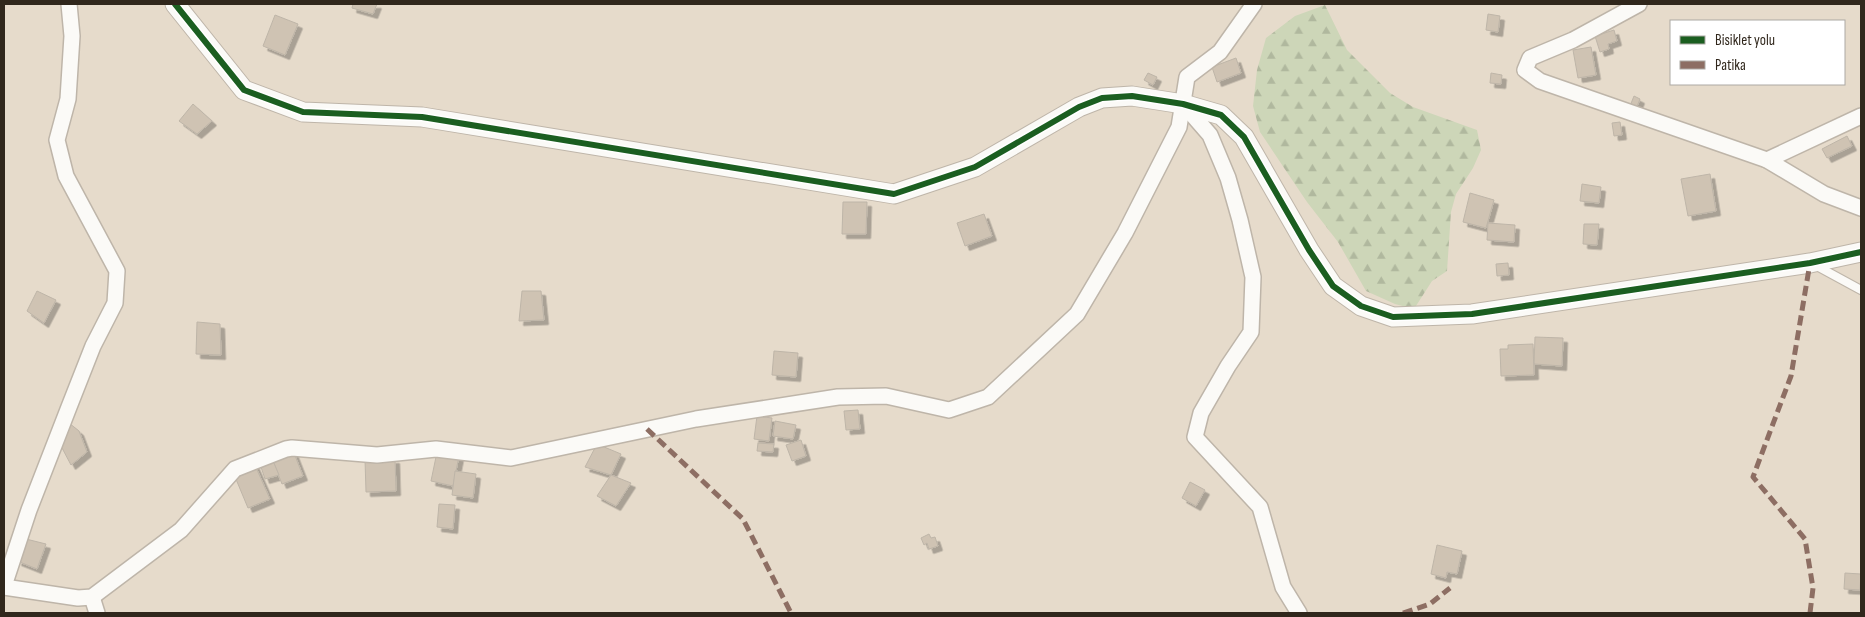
<svg xmlns="http://www.w3.org/2000/svg" width="1865" height="617" viewBox="0 0 1865 617" font-family="'Sofia Sans Condensed',sans-serif">
<style>
.forest{fill:url(#forest-firs)}
.building{fill:#cfc3b3;stroke:#beb5a8;filter:url(#shadow)}
.lines{fill:none;stroke-linecap:round;stroke-linejoin:round}
.service-casing{stroke:#beb5a9;stroke-width:10}
.minor-casing{stroke:#beb5a9;stroke-width:18}
.tertiary-casing{stroke:#beb5a9;stroke-width:21}
.service{stroke:#fbfaf7;stroke-width:8}
.minor{stroke:#fbfaf7;stroke-width:15}
.tertiary{stroke:#fbfaf7;stroke-width:19}
.quiet{stroke:#8d6e63;stroke-width:5;stroke-dasharray:10 5;stroke-linecap:butt}
.cycleway-casing{stroke:#fff;stroke-width:9}
.cycleway{stroke:#1b5e20;stroke-width:6}
</style>
<defs>
<pattern id="forest-firs" width="22" height="20" patternUnits="userSpaceOnUse" patternTransform="scale(1.25)"><rect width="22" height="20" fill="#cdd6b8"/><path d="M5 1l3.5 6h-7zM16 11l3.5 6h-7z" fill="#b0b89e"/></pattern>
<filter id="shadow"><feDropShadow dx="4.5" dy="4.5" stdDeviation="0" flood-color="#0004"/></filter>
</defs>
<rect width="100%" height="100%" fill="#e6dbcb"/>
<!-- forest -->
<polygon class="forest" points="1325,5 1347,50 1390,93 1413,107 1477,130 1481,150 1473,168 1456,194 1451,212 1447,271 1432,281 1414,309 1395,304 1366,291 1338,242 1307,202 1260,132 1253,106 1257,70 1266,38 1295,16"/>
<!-- building -->
<g class="building">
<polygon points="353,4 377,4 373,14 352,8"/>
<polygon points="1488,14 1500,16 1498,32 1486,30"/>
<polygon points="275,15 298,24 285,55 263,46"/>
<polygon points="1614,30 1617,41 1608,44 1609,49 1600,52 1595,36"/>
<polygon points="1591,47 1596,75 1578,78 1573,50"/>
<polygon points="1236,58 1241,73 1217,82 1212,67"/>
<polygon points="1148,73 1157,77 1153,85 1144,80"/>
<polygon points="1491,73 1502,75 1501,84 1490,83"/>
<polygon points="1634,96 1640,99 1636,109 1630,106"/>
<polygon points="193,104 212,121 197,134 179,121"/>
<polygon points="1620,122 1622,135 1614,136 1612,123"/>
<polygon points="1847,136 1852,146 1827,158 1822,149"/>
<polygon points="1710,174 1716,211 1688,216 1681,179"/>
<polygon points="1582,184 1601,187 1599,203 1580,201"/>
<polygon points="1470,193 1494,200 1486,228 1463,222"/>
<polygon points="843,202 867,202 866,234 842,234"/>
<polygon points="984,214 992,236 965,246 957,223"/>
<polygon points="1488,223 1515,225 1514,242 1487,240"/>
<polygon points="1584,224 1599,224 1597,245 1583,244"/>
<polygon points="1508,263 1509,275 1497,276 1496,264"/>
<polygon points="37,291 56,300 44,323 27,311"/>
<polygon points="522,291 541,291 544,320 519,321"/>
<polygon points="197,322 220,324 221,355 196,354"/>
<polygon points="1535,337 1563,338 1562,366 1534,364"/>
<polygon points="1533,344 1534,375 1501,376 1500,349 1508,349 1508,345"/>
<polygon points="774,351 798,353 796,377 772,375"/>
<polygon points="858,410 860,429 846,430 844,411"/>
<polygon points="757,416 772,418 769,441 754,439"/>
<polygon points="775,421 796,425 793,439 773,436"/>
<polygon points="69,423 79,431 87,452 71,465 61,446"/>
<polygon points="801,440 806,456 792,461 786,445"/>
<polygon points="758,443 774,444 773,452 757,451"/>
<polygon points="597,444 621,454 611,475 585,467"/>
<polygon points="292,448 303,476 282,484 271,456"/>
<polygon points="437,452 459,456 453,486 431,481"/>
<polygon points="271,456 279,475 265,479 259,461"/>
<polygon points="395,459 396,491 366,492 365,460"/>
<polygon points="254,463 270,499 248,508 233,472"/>
<polygon points="455,471 476,474 473,498 452,495"/>
<polygon points="611,475 631,483 616,506 597,496"/>
<polygon points="1190,482 1205,490 1196,506 1182,498"/>
<polygon points="439,504 455,505 453,529 437,527"/>
<polygon points="929,534 931,538 935,537 938,546 929,549 927,543 924,545 921,538"/>
<polygon points="26,539 46,544 37,569 17,561"/>
<polygon points="1437,545 1462,551 1457,574 1447,572 1446,578 1431,574"/>
<polygon points="1845,573 1861,574 1860,590 1844,589"/>
</g>
<g class="lines">
<defs>
<polyline id="service" points="1815,265 1861,290"/>
<g id="minor">
<polyline points="1639,4 1573,40 1530,58 1525,70 1540,81 1767,160 1824,194 1861,208"/>
<polyline points="1183,104 1210,135 1228,178 1240,220 1253,277 1251,332 1228,366 1201,413 1195,437 1260,507 1283,587 1299,613"/>
<polyline points="1767,160 1861,116"/>
<polyline points="4,586 29,510 69,407 93,346 115,303 117,271 66,176 57,140 68,99 72,36 69,4"/>
<polyline points="4,587 78,598 92,597 181,530 235,469 286,449 292,448 377,455 436,449 511,458 696,419 838,397 886,396 949,410 988,397 1077,314 1125,233 1179,127 1187,77 1220,52 1254,4"/>
<polyline points="92,597 97,613"/>
</g>
<polyline id="tertiary" points="175,4 244,90 303,112 422,117 894,194 975,167 1079,107 1102,98 1132,96 1183,104 1221,115 1244,137 1309,250 1333,286 1361,306 1393,317 1472,314 1810,263 1861,252"/>
</defs>
<!-- service casing -->
<use href="#service" class="service-casing"/>
<!-- minor casing -->
<use href="#minor" class="minor-casing"/>
<!-- tertiary casing -->
<use href="#tertiary" class="tertiary-casing"/>
<!-- service -->
<use href="#service" class="service"/>
<!-- minor -->
<use href="#minor" class="minor"/>
<!-- tertiary -->
<use href="#tertiary" class="tertiary"/>
<!-- quiet -->
<g class="quiet">
<polyline points="647,429 743,519 791,613"/>
<polyline points="1403,613 1430,604 1450,588"/>
<polyline points="1810,613 1813,588 1805,539 1753,477 1791,376 1810,263"/>
</g>
<defs>
<polyline id="cycleway" points="175,4 244,90 303,112 422,117 894,194 975,167 1079,107 1102,98 1132,96 1183,104 1221,115 1244,137 1309,250 1333,286 1361,306 1393,317 1472,314 1810,263 1861,252"/>
</defs>
<!-- cycleway casing -->
<use href="#cycleway" class="cycleway-casing"/>
<!-- cycleway -->
<use href="#cycleway" class="cycleway"/>
</g>
<!-- border -->
<rect width="1865" height="617" fill="none" stroke="#30271c" stroke-width="10"/>
<!-- legend -->
<rect x="1670" y="20" width="175" height="65" fill="#ffffff" stroke="#aca9a4"/>
<rect x="1680" y="36" width="25" height="8" fill="#1b5e20" stroke="#aca9a4"/>
<text x="1715" y="45" font-size="15" fill="#30271c">Bisiklet yolu</text>
<rect x="1680" y="61" width="25" height="8" fill="#8d6e63" stroke="#aca9a4"/>
<text x="1715" y="70" font-size="15" fill="#30271c">Patika</text>
</svg>
